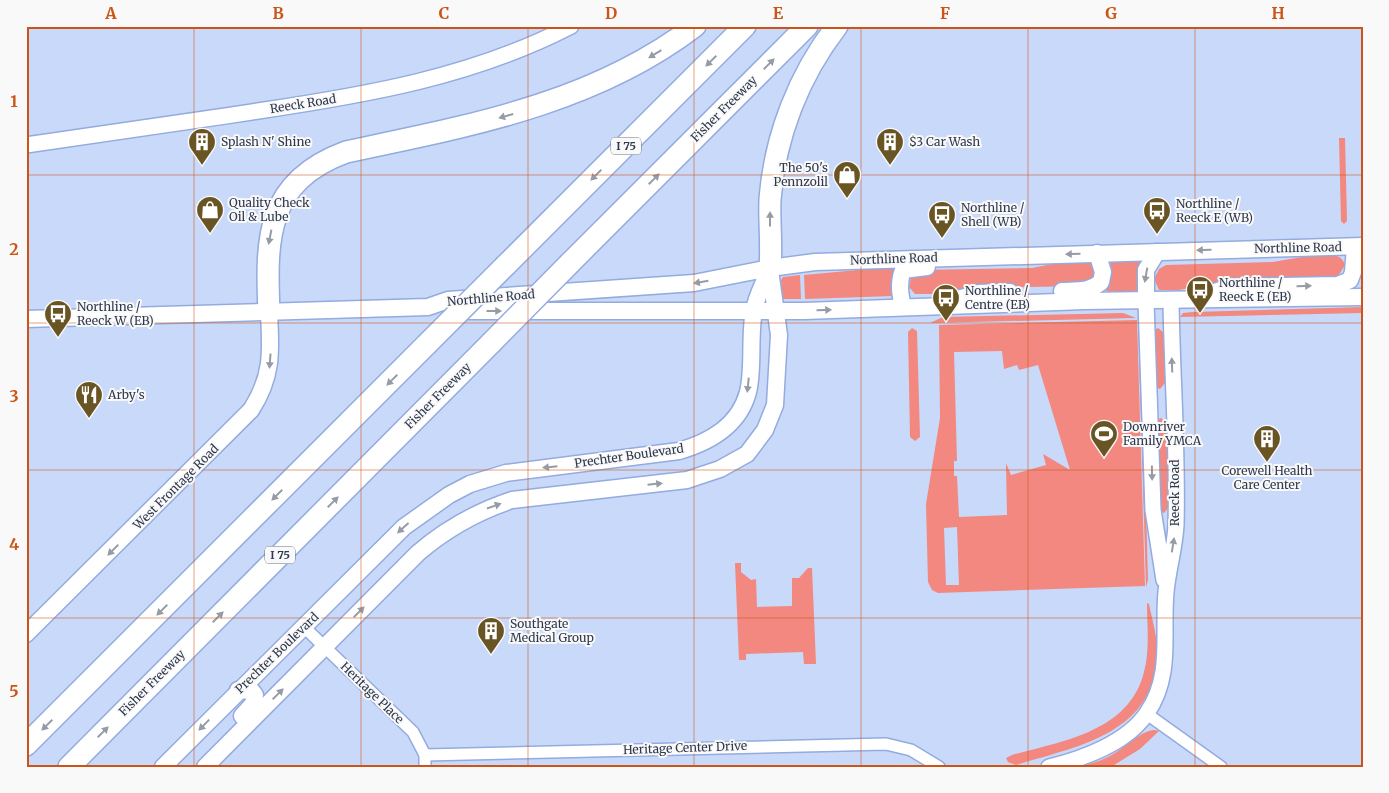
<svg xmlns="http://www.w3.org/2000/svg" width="1389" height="793" viewBox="0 0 1389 793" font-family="Merriweather,serif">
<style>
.green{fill:#f2887f;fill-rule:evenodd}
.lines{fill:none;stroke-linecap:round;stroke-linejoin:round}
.minor-casing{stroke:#93abdf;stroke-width:14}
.tertiary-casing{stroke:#93abdf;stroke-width:18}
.secondary-casing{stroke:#93abdf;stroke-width:19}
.motorway-casing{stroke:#93abdf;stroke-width:24}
.minor{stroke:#fff;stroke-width:11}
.tertiary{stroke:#fff;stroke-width:15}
.secondary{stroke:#fff;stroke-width:16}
.motorway{stroke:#fff;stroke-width:21}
.motorway-bridge-casing{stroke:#93abdf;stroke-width:24;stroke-linecap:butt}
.motorway-bridge{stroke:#fff;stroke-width:21}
.oneway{fill:#969ca6}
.grid{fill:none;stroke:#cc5416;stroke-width:1;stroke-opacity:0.55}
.labels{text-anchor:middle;stroke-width:4;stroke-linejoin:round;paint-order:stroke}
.shield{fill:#f9f9f9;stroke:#6b7281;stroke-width:1}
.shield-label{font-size:11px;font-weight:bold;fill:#2e384e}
.street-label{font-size:12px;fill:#2e384e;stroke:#f9f9f9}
.poi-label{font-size:12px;fill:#2e384e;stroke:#f9f9f9;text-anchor:start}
.neatline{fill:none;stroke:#cc5416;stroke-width:2}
.grid-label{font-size:16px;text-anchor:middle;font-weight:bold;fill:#cc5416}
</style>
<rect width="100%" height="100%" fill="#c9d9f9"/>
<!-- green -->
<g class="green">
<polygon points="1339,138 1345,138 1347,221 1344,224 1341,221"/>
<path d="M1313 255C1325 255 1341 251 1345 265L1337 278 1227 281 1179 290H1159L1154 279 1159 269 1166 265 1273 262Z"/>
<polygon points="1110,260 1141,261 1137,272 1139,291 1106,291 1112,272"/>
<polygon points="1067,261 1088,261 1093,265 1094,278 1083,286 974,288 936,294 915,294 909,287 912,273 918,270 1032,268"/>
<polygon points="890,267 895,269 892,280 893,296 805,299 804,275"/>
<polygon points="800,275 801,299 783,299 781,280 783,277"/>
<polygon points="1363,307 1363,313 1180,317 1183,313 1193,312"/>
<polygon points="1123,313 1136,318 930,323 943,317"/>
<path d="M1137 320 1145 586 938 593 932 590 928 582 926 504 940 418 939 325ZM1002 351 1004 369 1017 365 1019 370 1038 365 1070 470 1043 454 1046 465 1011 475 1006 463 1007 515 959 517 957 476H954V461H957L954 352ZM957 527 959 585H946L944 528Z"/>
<polygon points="1138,321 1141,329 1148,580 1146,587"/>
<polygon points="912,328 917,331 920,437 915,441 910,437 908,332"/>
<polygon points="1158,328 1164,333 1165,383 1160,389 1155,387 1154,330"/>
<polygon points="1161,418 1167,423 1169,507 1164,513 1159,510 1157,420"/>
<polygon points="735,563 741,563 741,572 751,580 756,579 757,607 792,606 792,578 799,578 808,568 812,568 816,664 804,664 803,652 746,654 746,660 739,660"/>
<path d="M1147 603 1149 604C1152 619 1157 635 1157 650 1158 733 1079 746 1016 765L1008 762 1006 758 1012 755C1062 741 1129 732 1144 672 1150 650 1147 626 1147 603Z"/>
<path d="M1155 730 1159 731 1140 749 1114 765 1080 767C1090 764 1101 761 1110 756 1124 749 1141 730 1155 730Z"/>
</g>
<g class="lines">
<defs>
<g id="minor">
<polyline points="304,627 413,732 425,755 425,767"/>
<polyline points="1147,714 1221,767"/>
<polyline points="425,755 886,744 911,750 939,767"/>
</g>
<g id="tertiary">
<path d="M26 145C104 134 181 123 258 111 366 95 472 77 571 26"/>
<polyline points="1146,302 1153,510 1164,580"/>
<path d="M1049 767C1082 759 1127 743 1147 713 1173 675 1162 634 1166 592 1168 570 1175 547 1176 525 1178 450 1172 375 1171 301"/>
</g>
<g id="secondary">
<path d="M1062 291C1076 290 1090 292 1101 282L1103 272 1097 253"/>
<polyline points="1206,295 1229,287 1338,285 1350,280 1353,272 1355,247"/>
<polyline points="958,299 979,293 1010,292"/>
<polyline points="1146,302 1146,270 1157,252"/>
<path d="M903 307C900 294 898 283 903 270L927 267"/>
<polyline points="452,311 804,311 1085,301 1363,297"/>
<polyline points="26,319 428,307 448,300 694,283 770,268 815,262 1363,246"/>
<path d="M26 634 251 410C273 376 271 351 269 313"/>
<polyline points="238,690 252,691 255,695 253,704 242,716"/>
<path d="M163 767 404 527 449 495 470 484 506 473 679 451C710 442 739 426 748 392 754 368 749 336 754 311 756 296 765 281 770 268"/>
<path d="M205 767 418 553C447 528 476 512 512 500L687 480 720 469 747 454 765 430 775 405 779 335 770 270"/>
</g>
<g id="motorway">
<polyline points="570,263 807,26"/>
<polyline points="506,265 745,26"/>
<path d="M770 268C772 244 769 222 770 199 775 136 799 75 837 26"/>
<path d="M269 313C266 239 265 182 346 152 468 126 593 104 695 26"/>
<polyline points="26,745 426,345"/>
<polyline points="69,767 491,343"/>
</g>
</defs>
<!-- minor casing -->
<use href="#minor" class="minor-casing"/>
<!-- tertiary casing -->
<use href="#tertiary" class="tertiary-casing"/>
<!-- secondary casing -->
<use href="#secondary" class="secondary-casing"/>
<!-- motorway casing -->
<use href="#motorway" class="motorway-casing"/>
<!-- minor -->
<use href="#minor" class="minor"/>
<!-- tertiary -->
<use href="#tertiary" class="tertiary"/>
<!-- secondary -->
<use href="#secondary" class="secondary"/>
<!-- motorway -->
<use href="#motorway" class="motorway"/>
<defs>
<g id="motorway-bridge">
<polyline points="491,343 570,263"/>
<polyline points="426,345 506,265"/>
</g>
</defs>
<!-- motorway-bridge casing -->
<use href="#motorway-bridge" class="motorway-bridge-casing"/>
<!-- motorway-bridge -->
<use href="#motorway-bridge" class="motorway-bridge"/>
</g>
<!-- one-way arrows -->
<defs><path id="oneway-solid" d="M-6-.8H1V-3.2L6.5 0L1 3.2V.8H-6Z" transform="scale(1.25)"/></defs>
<g class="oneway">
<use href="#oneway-solid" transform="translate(655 54) rotate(149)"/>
<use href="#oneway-solid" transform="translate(711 61) rotate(135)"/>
<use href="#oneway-solid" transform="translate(769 64) rotate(-45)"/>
<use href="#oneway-solid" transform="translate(506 116) rotate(164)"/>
<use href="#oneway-solid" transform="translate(596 175) rotate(135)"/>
<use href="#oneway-solid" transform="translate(654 179) rotate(-45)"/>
<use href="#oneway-solid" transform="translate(770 219) rotate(-90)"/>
<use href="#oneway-solid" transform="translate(270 237) rotate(101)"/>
<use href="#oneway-solid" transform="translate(1204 250) rotate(179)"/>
<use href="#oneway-solid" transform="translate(1073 254) rotate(179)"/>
<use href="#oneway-solid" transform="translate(1146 275) rotate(100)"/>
<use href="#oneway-solid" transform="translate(701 282) rotate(170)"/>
<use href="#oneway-solid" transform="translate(1304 286) rotate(-1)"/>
<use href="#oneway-solid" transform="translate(824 310) rotate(-2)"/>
<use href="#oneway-solid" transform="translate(494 311)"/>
<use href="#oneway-solid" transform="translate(270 361) rotate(94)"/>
<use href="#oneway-solid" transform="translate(1172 365) rotate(-92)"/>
<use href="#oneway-solid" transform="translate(392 380) rotate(135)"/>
<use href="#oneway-solid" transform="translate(748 385) rotate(96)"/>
<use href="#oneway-solid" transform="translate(550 467) rotate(174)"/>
<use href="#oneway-solid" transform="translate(1152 473) rotate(89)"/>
<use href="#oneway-solid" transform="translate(655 484) rotate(-6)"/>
<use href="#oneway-solid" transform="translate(277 495) rotate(135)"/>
<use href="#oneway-solid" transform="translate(333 502) rotate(-45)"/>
<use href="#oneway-solid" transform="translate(494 506) rotate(-19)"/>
<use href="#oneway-solid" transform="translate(403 528) rotate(138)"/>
<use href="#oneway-solid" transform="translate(1173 545) rotate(-81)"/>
<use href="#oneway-solid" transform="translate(113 550) rotate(135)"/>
<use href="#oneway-solid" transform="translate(162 610) rotate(135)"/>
<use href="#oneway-solid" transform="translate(359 612) rotate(-45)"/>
<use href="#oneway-solid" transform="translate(218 617) rotate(-45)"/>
<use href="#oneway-solid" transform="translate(278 694) rotate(-45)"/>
<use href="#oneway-solid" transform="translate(47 725) rotate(135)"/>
<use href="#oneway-solid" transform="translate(204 725) rotate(134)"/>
<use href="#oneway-solid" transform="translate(103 732) rotate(-45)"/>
</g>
<!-- grid -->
<path class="grid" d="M194 26V767M361 26V767M528 26V767M694 26V767M861 26V767M1028 26V767M1195 26V767M26 175H1363M26 323H1363M26 470H1363M26 618H1363"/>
<!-- icons -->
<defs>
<symbol id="building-pin" viewBox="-11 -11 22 30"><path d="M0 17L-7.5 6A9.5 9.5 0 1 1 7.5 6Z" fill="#695423" stroke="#f9f9f9"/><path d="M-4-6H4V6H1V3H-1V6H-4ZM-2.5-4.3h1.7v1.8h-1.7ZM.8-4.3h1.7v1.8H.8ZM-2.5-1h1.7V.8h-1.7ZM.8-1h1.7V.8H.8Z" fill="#fff"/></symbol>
<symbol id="shop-pin" viewBox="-11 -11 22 30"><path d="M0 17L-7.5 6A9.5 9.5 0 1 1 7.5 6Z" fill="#695423" stroke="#f9f9f9"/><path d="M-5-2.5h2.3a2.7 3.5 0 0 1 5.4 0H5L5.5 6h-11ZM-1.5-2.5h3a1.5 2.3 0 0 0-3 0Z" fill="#fff"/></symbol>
<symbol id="bus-pin" viewBox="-11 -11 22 30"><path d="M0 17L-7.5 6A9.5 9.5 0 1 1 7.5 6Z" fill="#695423" stroke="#f9f9f9"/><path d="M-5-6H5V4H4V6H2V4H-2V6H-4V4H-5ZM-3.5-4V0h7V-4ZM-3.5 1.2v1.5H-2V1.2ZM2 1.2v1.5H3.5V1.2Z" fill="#fff"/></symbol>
<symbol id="restaurant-pin" viewBox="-11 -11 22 30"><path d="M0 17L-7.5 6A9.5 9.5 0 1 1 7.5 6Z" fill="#695423" stroke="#f9f9f9"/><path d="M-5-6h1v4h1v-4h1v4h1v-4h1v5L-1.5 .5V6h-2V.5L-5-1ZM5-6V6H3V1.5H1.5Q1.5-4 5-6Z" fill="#fff"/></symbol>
<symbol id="stadium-pin" viewBox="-11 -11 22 30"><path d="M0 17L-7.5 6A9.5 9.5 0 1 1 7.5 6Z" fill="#695423" stroke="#f9f9f9"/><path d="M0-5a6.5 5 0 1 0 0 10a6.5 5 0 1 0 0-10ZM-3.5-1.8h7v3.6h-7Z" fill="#fff"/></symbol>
</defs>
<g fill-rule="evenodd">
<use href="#building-pin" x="186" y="126" width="32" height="43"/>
<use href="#building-pin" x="874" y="126" width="32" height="43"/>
<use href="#shop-pin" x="831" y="159" width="32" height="43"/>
<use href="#shop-pin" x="194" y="194" width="32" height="43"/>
<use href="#bus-pin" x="1141" y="195" width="32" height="43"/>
<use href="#bus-pin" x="926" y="199" width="32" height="43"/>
<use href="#bus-pin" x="1184" y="274" width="32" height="43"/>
<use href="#bus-pin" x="930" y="282" width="32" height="43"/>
<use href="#bus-pin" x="42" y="298" width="32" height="43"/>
<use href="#restaurant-pin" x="73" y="379" width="32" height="43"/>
<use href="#stadium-pin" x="1088" y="418" width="32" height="43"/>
<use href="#building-pin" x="1251" y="423" width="32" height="43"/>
<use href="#building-pin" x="475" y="615" width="32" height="43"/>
</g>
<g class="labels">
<!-- shield labels -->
<g class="shield">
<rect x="611" y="137.5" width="30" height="17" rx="4"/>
<rect x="265" y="546.5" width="30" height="17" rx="4"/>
</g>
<g class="shield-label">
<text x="626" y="150">I 75</text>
<text x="280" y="559">I 75</text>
</g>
<!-- street labels -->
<g class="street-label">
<text transform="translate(303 104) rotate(-9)" y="4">Reeck Road</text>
<text transform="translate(724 109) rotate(-45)" y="4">Fisher Freeway</text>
<text transform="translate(1298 248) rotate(-1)" y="4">Northline Road</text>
<text transform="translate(894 259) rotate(-2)" y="4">Northline Road</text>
<text transform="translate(491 298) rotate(-5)" y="4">Northline Road</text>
<text transform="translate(438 396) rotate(-45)" y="4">Fisher Freeway</text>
<text transform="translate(629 456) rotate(-8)" y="4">Prechter Boulevard</text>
<text transform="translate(176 487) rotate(-45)" y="4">West Frontage Road</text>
<text transform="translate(1175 493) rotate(-90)" y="4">Reeck Road</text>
<text transform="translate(277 653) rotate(-44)" y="4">Prechter Boulevard</text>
<text transform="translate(152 683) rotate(-45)" y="4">Fisher Freeway</text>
<text transform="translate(372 693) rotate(44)" y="4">Heritage Place</text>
<text transform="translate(685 748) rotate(-2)" y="4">Heritage Center Drive</text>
</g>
<!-- poi labels -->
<g class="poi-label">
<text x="221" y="146">Splash N' Shine</text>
<text x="909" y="146">$3 Car Wash</text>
<text x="828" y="172" text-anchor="end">The 50's<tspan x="828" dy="14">Pennzolil</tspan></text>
<text x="229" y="207">Quality Check<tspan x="229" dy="14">Oil &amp; Lube</tspan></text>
<text x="1176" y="208">Northline /<tspan x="1176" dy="14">Reeck E (WB)</tspan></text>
<text x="961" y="212">Northline /<tspan x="961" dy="14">Shell (WB)</tspan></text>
<text x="1219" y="287">Northline /<tspan x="1219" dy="14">Reeck E (EB)</tspan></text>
<text x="965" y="295">Northline /<tspan x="965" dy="14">Centre (EB)</tspan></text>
<text x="77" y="311">Northline /<tspan x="77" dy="14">Reeck W (EB)</tspan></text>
<text x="108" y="399">Arby's</text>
<text x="1123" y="431">Downriver<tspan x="1123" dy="14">Family YMCA</tspan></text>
<text x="1267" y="475" text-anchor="middle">Corewell Health<tspan x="1267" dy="14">Care Center</tspan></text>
<text x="510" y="628">Southgate<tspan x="510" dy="14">Medical Group</tspan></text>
</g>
</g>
<!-- border -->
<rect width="1389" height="793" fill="none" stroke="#f9f9f9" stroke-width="55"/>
<rect x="28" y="28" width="1334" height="738" class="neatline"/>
<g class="grid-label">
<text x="111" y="19">A</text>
<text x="278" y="19">B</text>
<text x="444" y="19">C</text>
<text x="611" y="19">D</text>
<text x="778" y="19">E</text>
<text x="945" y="19">F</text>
<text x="1111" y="19">G</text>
<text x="1278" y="19">H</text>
<text x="14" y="107">1</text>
<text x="14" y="255">2</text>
<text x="14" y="402">3</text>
<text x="14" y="550">4</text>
<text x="14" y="697">5</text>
</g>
</svg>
